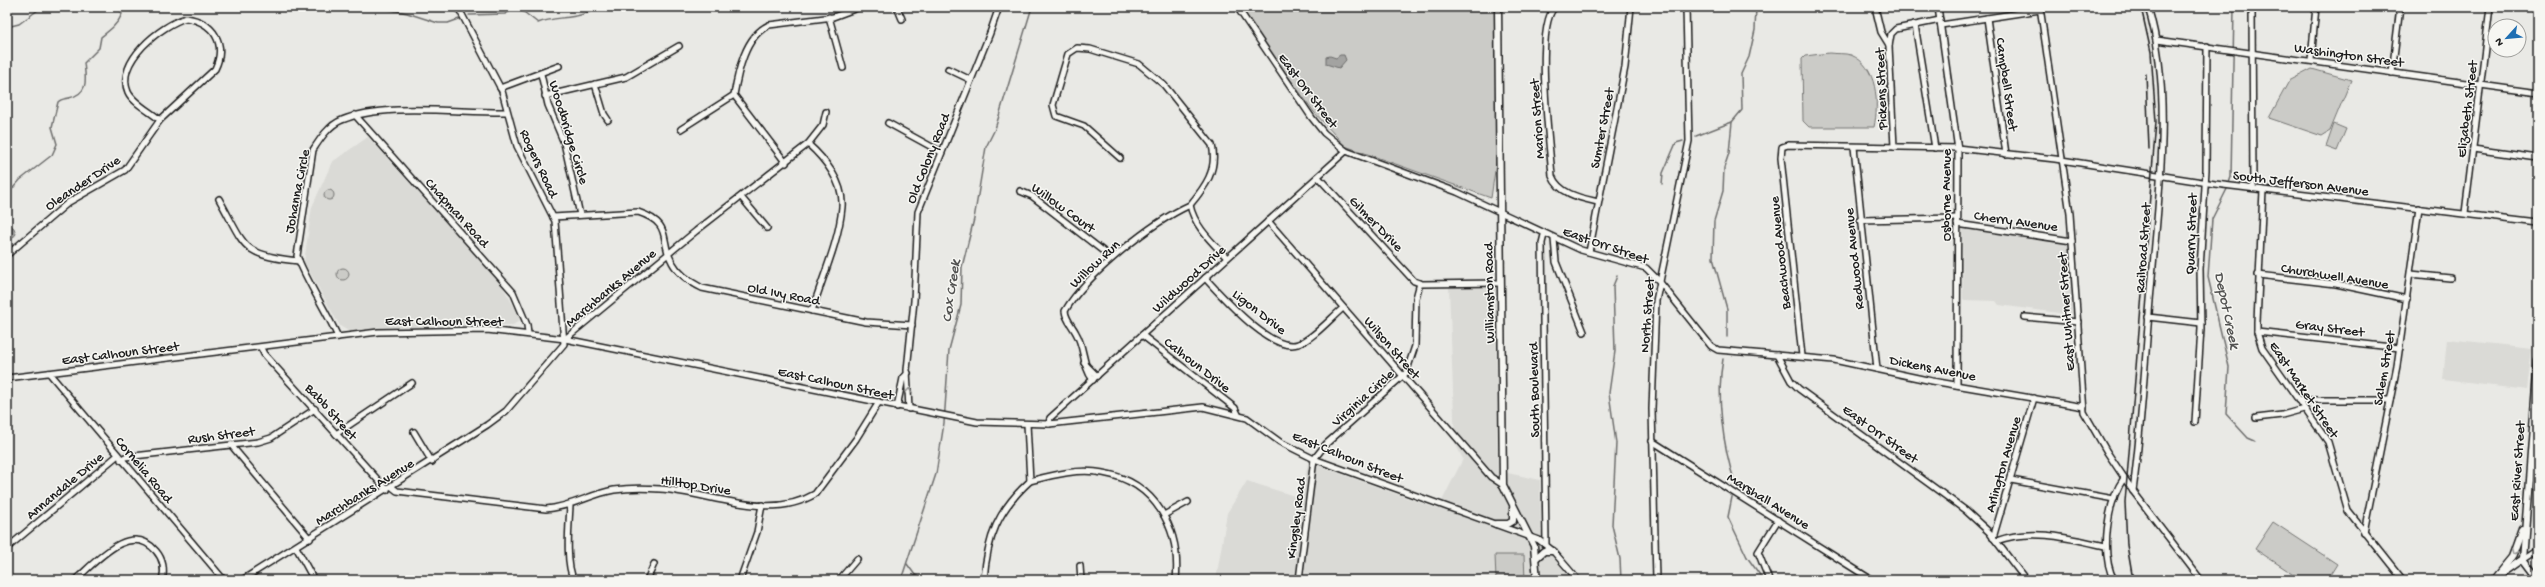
<svg xmlns="http://www.w3.org/2000/svg" width="2545" height="587" viewBox="0 0 2545 587" font-family="'Gochi Hand',sans-serif">
<style>
.built{fill:#dadad6}
.green{fill:#cbcbc7;stroke:#747472}
.water{fill:#a3a3a1;stroke:#6d6d6c}
.lines{fill:none;stroke-linecap:round;stroke-linejoin:round}
.stream{stroke:#6d6d6c;stroke-width:1.5}
.minor-casing{stroke:#1c1c1c;stroke-width:8}
.major-casing{stroke:#1c1c1c;stroke-width:9}
.minor{stroke:#f6f6f2;stroke-width:5}
.major{stroke:#f6f6f2;stroke-width:6}
.rail{stroke:#1c1c1c;stroke-width:1.5}
.oneway{stroke:#949492}
.labels{text-anchor:middle;stroke-width:3;stroke-linejoin:round;paint-order:stroke}
.street-label{font-size:14px;fill:#1c1c1c;stroke:#f6f6f2}
.water-label{font-size:15px;font-style:italic;fill:#525251;stroke:#f6f6f2}
</style>
<rect width="100%" height="100%" fill="#e9e9e5"/>
<filter id="ink" filterUnits="userSpaceOnUse"><feTurbulence type="fractalNoise" baseFrequency=".025" numOctaves="2"/><feDisplacementMap in="SourceGraphic" scale="8" xChannelSelector="R" yChannelSelector="G"/><feConvolveMatrix kernelMatrix="1 2 1 2 8 2 1 2 1" color-interpolation-filters="sRGB"/></filter>
<g filter="url(#ink)">
<!-- built -->
<g class="built">
<polygon points="368,137 501,284 519,315 519,321 513,325 439,326 350,332 340,326 304,262 312,207 332,162"/>
<polygon points="1962,227 2068,243 2074,315 1999,305 1996,301 1963,300"/>
<polygon points="1496,286 1498,471 1540,480 1541,531 1572,580 1216,580 1227,513 1247,481 1301,498 1308,462 1438,509 1463,459 1455,443 1449,287"/>
<polygon points="2447,339 2532,348 2527,390 2443,380"/>
</g>
<!-- green -->
<g class="green">
<polygon points="1241,7 1498,7 1499,143 1491,198 1345,146 1314,112 1251,25"/>
<path d="M1829 53C1836 54 1845 53 1851 55 1878 66 1879 104 1874 127H1809L1803 121 1802 59 1805 56Z"/>
<polygon points="2312,69 2351,80 2330,131 2322,136 2269,118 2289,81"/>
<polygon points="2334,124 2346,129 2337,151 2326,147"/>
<circle cx="329" cy="195" r="5"/>
<circle cx="343" cy="274" r="6"/>
<polygon points="2273,522 2337,564 2327,580 2302,580 2255,549"/>
<polygon points="1495,555 1524,555 1525,580 1496,580"/>
</g>
<!-- water -->
<g class="water">
<polygon points="1340,55 1344,55 1346,60 1339,68 1326,64 1326,57 1330,56 1336,58"/>
<polygon points="7,223 14,228 16,234 7,245"/>
</g>
<g class="lines">
<!-- stream -->
<g class="stream">
<polyline points="377,7 407,13 438,23 448,23 462,18"/>
<path d="M469 15 505 14 513 9H520L538 23C557 15 580 21 596 7"/>
<polyline points="7,27 19,24 42,7"/>
<polyline points="1696,136 1732,122"/>
<polyline points="2229,183 2231,177 2234,7"/>
<polyline points="1662,184 1663,173 1676,143 1683,141"/>
<polyline points="2228,187 2212,219 2208,277 2229,367 2226,414 2248,438 2255,441"/>
<path d="M7 195 20 180 52 155 57 144 52 127 58 102C61 99 65 99 69 98 89 93 86 80 84 63L99 48 101 37C110 30 118 24 122 14L119 7"/>
<polyline points="1617,276 1613,286 1615,351 1609,393 1616,443 1612,525 1620,559 1621,580"/>
<polyline points="1727,337 1727,309 1713,258 1714,221 1723,191 1724,168 1729,153 1732,122 1742,110 1741,74 1749,57 1755,30 1756,7"/>
<path d="M1723 359C1716 396 1723 447 1735 483"/>
<polyline points="1732,497 1728,517 1747,557 1760,575"/>
<polyline points="907,564 915,575 925,580"/>
<polyline points="901,580 936,474 944,423 949,350 961,305 962,267 974,219 986,147 995,129 1032,7"/>
</g>
<defs>
<g id="minor">
<polyline points="897,7 902,19"/>
<polyline points="1237,7 1312,118 1324,133 1346,151 1457,192 1581,250 1646,268 1659,281 1711,346 1718,350 1834,360 1932,381 2084,407"/>
<path d="M1555 7C1534 25 1550 146 1552 176 1559 194 1581 198 1598 202"/>
<polyline points="1875,7 1881,32 1889,45"/>
<polyline points="1938,7 1958,150 1957,385"/>
<polyline points="2040,7 2070,214 2084,412 2107,452 2133,491 2201,580"/>
<polyline points="2252,7 2253,188"/>
<polyline points="829,17 843,68"/>
<path d="M186 18C214 22 227 44 215 69L160 120C151 112 133 103 128 92 115 62 161 25 186 18Z"/>
<polyline points="1987,18 2006,154"/>
<polyline points="1915,25 1935,148"/>
<polyline points="1941,25 2040,10"/>
<polyline points="2157,40 2538,93"/>
<polyline points="2311,60 2316,7"/>
<polyline points="948,69 971,80"/>
<polyline points="2392,73 2400,7"/>
<polyline points="541,74 548,105 564,143 580,215"/>
<polyline points="595,84 604,114 608,120"/>
<polyline points="500,88 559,66"/>
<polyline points="545,96 626,77 679,46"/>
<polyline points="355,115 513,292 527,325 528,334"/>
<polyline points="888,123 941,152"/>
<polyline points="681,129 734,95"/>
<path d="M808 144C825 159 844 183 842 207 839 242 822 278 812 311"/>
<polyline points="1854,147 1877,369"/>
<polyline points="1894,147 1889,46 1891,34 1896,29 1940,20"/>
<polyline points="2473,149 2538,158"/>
<path d="M1120 158 1084 126 1056 116 1053 105 1068 54 1077 48 1090 49 1139 64 1164 85 1212 145C1218 170 1205 187 1190 205 1194 226 1213 243 1227 258"/>
<path d="M786 163 734 95C738 72 745 36 769 25L833 17 860 7"/>
<polyline points="1318,177 1414,281 1422,284 1500,283"/>
<polyline points="2263,190 2257,322 2257,332 2262,348 2328,442 2348,511 2403,580"/>
<polyline points="1020,191 1032,196 1112,258"/>
<polyline points="741,197 767,228"/>
<path d="M219 199C246 247 240 255 299 261"/>
<polyline points="2465,213 2490,7"/>
<path d="M553 217 638 212C674 224 659 240 672 262 679 275 690 282 702 288L866 322 912 325"/>
<polyline points="1860,220 1957,218"/>
<polyline points="1268,221 1491,477 1503,485"/>
<polyline points="1957,224 2072,241"/>
<polyline points="1544,235 1542,243 1546,544"/>
<polyline points="1554,239 1556,262 1584,332"/>
<polyline points="1589,252 1625,67 1631,7"/>
<polyline points="7,255 69,202 125,170 160,120"/>
<polyline points="2411,274 2450,278"/>
<polyline points="2258,275 2336,284 2407,299"/>
<path d="M1205 278C1222 296 1271 353 1298 344 1312 340 1332 317 1343 308"/>
<polyline points="2025,317 2078,322"/>
<polyline points="2148,317 2201,323"/>
<polyline points="2257,332 2400,348"/>
<polyline points="1142,335 1235,408 1238,414"/>
<path d="M338 337C326 310 308 284 297 256L313 150C320 139 329 125 342 120 384 102 460 113 507 112"/>
<polyline points="565,339 696,231 808,144 823,125 826,112"/>
<polyline points="261,348 264,354 387,490"/>
<polyline points="1777,355 1791,381 1799,389 1965,510 1989,532 2026,580"/>
<polyline points="1802,356 1781,158 1782,147 1788,145 1957,148 2055,159 2215,184 2538,223"/>
<polyline points="1084,363 1097,376"/>
<polyline points="49,373 224,580"/>
<polyline points="7,378 378,332 487,330 565,339 977,422 1049,424 1203,407 1247,418 1280,442 1314,459 1539,540 1553,551 1578,580"/>
<path d="M1093 380C1082 366 1085 348 1076 333 1072 325 1066 320 1065 311 1086 275 1152 222 1190 205"/>
<polyline points="2298,400 2390,400"/>
<polyline points="897,407 903,378 908,373"/>
<polyline points="909,409 907,370 914,301 918,212 990,33 999,7"/>
<polyline points="2256,418 2282,415 2304,409"/>
<polyline points="2195,422 2201,329 2200,269 2206,170 2207,46"/>
<polyline points="1049,424 1050,418 1060,409 1346,151"/>
<polyline points="414,432 432,462"/>
<polyline points="336,434 412,383"/>
<polyline points="1652,441 1872,580"/>
<polyline points="231,445 310,539"/>
<polyline points="121,460 125,457 258,442 271,438 315,409"/>
<polyline points="2011,480 2114,499"/>
<path d="M1030 481C1053 475 1079 468 1103 473 1156 482 1181 530 1176 580"/>
<path d="M392 487 397 491 546 509C572 507 590 494 614 490 628 488 645 488 660 489 709 492 768 522 815 494L856 439 879 402"/>
<path d="M2133 491C2142 424 2145 357 2151 289 2158 202 2174 92 2148 7"/>
<path d="M570 506C569 525 565 564 574 580"/>
<polyline points="1164,515 1188,502"/>
<polyline points="2364,532 2397,366 2419,208"/>
<polyline points="1993,538 2034,398"/>
<path d="M1996 541C2032 528 2069 538 2105 546"/>
<polyline points="296,547 314,580"/>
<polyline points="7,548 118,455"/>
<polyline points="2523,559 2538,549"/>
<polyline points="1080,566 1081,580"/>
<path d="M75 580C95 563 130 520 156 551 163 559 165 570 162 580"/>
<polyline points="242,580 487,425 506,411 564,344 555,221 517,146 502,91 458,7"/>
<polyline points="647,580 654,564"/>
<polyline points="740,580 757,532 762,505"/>
<polyline points="839,580 857,559"/>
<path d="M984 580C987 537 998 510 1030 481L1027 424"/>
<polyline points="1299,580 1314,459 1326,444 1406,373 1415,346 1416,298 1420,283"/>
<polyline points="1656,580 1652,409 1656,301 1689,141 1686,7"/>
<polyline points="1769,580 1758,552 1778,520"/>
<path d="M2114 580C2100 554 2107 502 2124 478"/>
</g>
<g id="major">
<polyline points="1498,7 1503,485 1534,546 1537,580"/>
<polyline points="2538,360 2523,559 2538,579"/>
<polyline points="1496,524 1508,524 1513,521 1513,508"/>
<polyline points="1536,558 1544,551 1553,551"/>
<polyline points="2503,573 2523,559"/>
<polyline points="2494,579 2512,557 2522,529"/>
</g>
</defs>
<!-- minor casing -->
<use href="#minor" class="minor-casing"/>
<!-- major casing -->
<use href="#major" class="major-casing"/>
<!-- minor -->
<use href="#minor" class="minor"/>
<!-- major -->
<use href="#major" class="major"/>
<!-- rail -->
<g class="rail">
<polyline points="2146,74 2149,149"/>
<polyline points="2133,580 2127,545 2125,502 2156,122 2151,52 2141,7"/>
</g>
</g>
<!-- one-way arrows -->
<defs><path id="oneway-chevron" d="M-2-3.5L2.5 0L-2 3.5" fill="none" stroke-width="1.6" stroke-linecap="round" stroke-linejoin="round"/></defs>
<g class="oneway">
<use href="#oneway-chevron" transform="translate(909 391) rotate(-87)"/>
<use href="#oneway-chevron" transform="translate(2514 552) rotate(116)"/>
</g>
</g>
<g class="labels">
<!-- street labels -->
<g class="street-label">
<text transform="translate(2349 54) rotate(8)" y="5">Washington Street</text>
<text transform="translate(2008 84) rotate(82)" y="5">Campbell Street</text>
<text transform="translate(1880 89) rotate(-92)" y="5">Pickens Street</text>
<text transform="translate(1309 90) rotate(53)" y="5">East Orr Street</text>
<text transform="translate(2466 109) rotate(-83)" y="5">Elizabeth Street</text>
<text transform="translate(1536 119) rotate(-94)" y="5">Marion Street</text>
<text transform="translate(1601 128) rotate(-79)" y="5">Sumter Street</text>
<text transform="translate(570 132) rotate(73)" y="5">Woodbridge Circle</text>
<text transform="translate(927 158) rotate(-68)" y="5">Old Colony Road</text>
<text transform="translate(540 163) rotate(65)" y="5">Rogers Road</text>
<text transform="translate(82 182) rotate(-34)" y="5">Oleander Drive</text>
<text transform="translate(2301 182) rotate(7)" y="5">South Jefferson Avenue</text>
<text transform="translate(296 191) rotate(-79)" y="5">Johanna Circle</text>
<text transform="translate(1945 195) rotate(-90)" y="5">Osborne Avenue</text>
<text transform="translate(1064 207) rotate(36)" y="5">Willow Court</text>
<text transform="translate(458 212) rotate(48)" y="5">Chapman Road</text>
<text transform="translate(2016 220) rotate(8)" y="5">Cherry Avenue</text>
<text transform="translate(1377 223) rotate(46)" y="5">Gilmer Drive</text>
<text transform="translate(2190 234) rotate(-88)" y="5">Quarry Street</text>
<text transform="translate(1606 244) rotate(19)" y="5">East Orr Street</text>
<text transform="translate(2142 248) rotate(-86)" y="5">Railroad Street</text>
<text transform="translate(1779 253) rotate(-96)" y="5">Beachwood Avenue</text>
<text transform="translate(1853 259) rotate(-96)" y="5">Redwood Avenue</text>
<text transform="translate(1094 263) rotate(-43)" y="5">Willow Run</text>
<text transform="translate(2335 275) rotate(9)" y="5">Churchwell Avenue</text>
<text transform="translate(1188 278) rotate(-42)" y="5">Wildwood Drive</text>
<text transform="translate(610 287) rotate(-40)" y="5">Marchbanks Avenue</text>
<text transform="translate(784 293) rotate(11)" y="5">Old Ivy Road</text>
<text transform="translate(1488 293) rotate(-91)" y="5">Williamston Road</text>
<text transform="translate(1260 311) rotate(38)" y="5">Ligon Drive</text>
<text transform="translate(2065 312) rotate(-94)" y="5">East Whitner Street</text>
<text transform="translate(1646 315) rotate(-86)" y="5">North Street</text>
<text x="444" y="325">East Calhoun Street</text>
<text transform="translate(2330 327) rotate(7)" y="5">Gray Street</text>
<text transform="translate(1393 347) rotate(49)" y="5">Wilson Street</text>
<text transform="translate(120 352) rotate(-7)" y="5">East Calhoun Street</text>
<text transform="translate(1198 364) rotate(38)" y="5">Calhoun Drive</text>
<text transform="translate(1933 367) rotate(11)" y="5">Dickens Avenue</text>
<text transform="translate(2383 368) rotate(-80)" y="5">Salem Street</text>
<text transform="translate(836 382) rotate(12)" y="5">East Calhoun Street</text>
<text transform="translate(2305 389) rotate(56)" y="5">East Market Street</text>
<text transform="translate(1533 390) rotate(-91)" y="5">South Boulevard</text>
<text transform="translate(1362 397) rotate(-42)" y="5">Virginia Circle</text>
<text transform="translate(332 411) rotate(48)" y="5">Babb Street</text>
<text transform="translate(1881 433) rotate(36)" y="5">East Orr Street</text>
<text transform="translate(221 434) rotate(-7)" y="5">Rush Street</text>
<text transform="translate(1348 456) rotate(22)" y="5">East Calhoun Street</text>
<text transform="translate(2002 464) rotate(-74)" y="5">Arlington Avenue</text>
<text transform="translate(145 469) rotate(50)" y="5">Cornelia Road</text>
<text transform="translate(2516 471) rotate(-86)" y="5">East River Street</text>
<text transform="translate(696 484) rotate(9)" y="5">Hilltop Drive</text>
<text transform="translate(64 485) rotate(-40)" y="5">Annandale Drive</text>
<text transform="translate(364 491) rotate(-32)" y="5">Marchbanks Avenue</text>
<text transform="translate(1769 500) rotate(32)" y="5">Marshall Avenue</text>
<text transform="translate(1295 518) rotate(-83)" y="5">Kingsley Road</text>
</g>
<!-- water labels -->
<g class="water-label">
<text transform="translate(950 291) rotate(-82)" y="5">Cox Creek</text>
<text transform="translate(2228 310) rotate(78)" y="5">Depot Creek</text>
</g>
</g>
<!-- margin -->
<rect width="2545" height="587" fill="none" stroke="#f6f6f2" stroke-width="24"/>
<rect x="12" y="12" width="2521" height="563" fill="none" stroke="#1c1c1c" stroke-width="1.5" filter="url(#ink)"/>
<!-- north arrow -->
<g transform="translate(2507 38) rotate(243)"><circle r="19" fill="#f6f6f2" stroke="#9f9f9c"/>
<path d="M0-3L7 15L0 10L-7 15Z" fill="#1f6fb2"/>
<text y="-6" font-size="11" font-weight="bold" text-anchor="middle" fill="#1c1c1c">N</text>
</g>
</svg>
